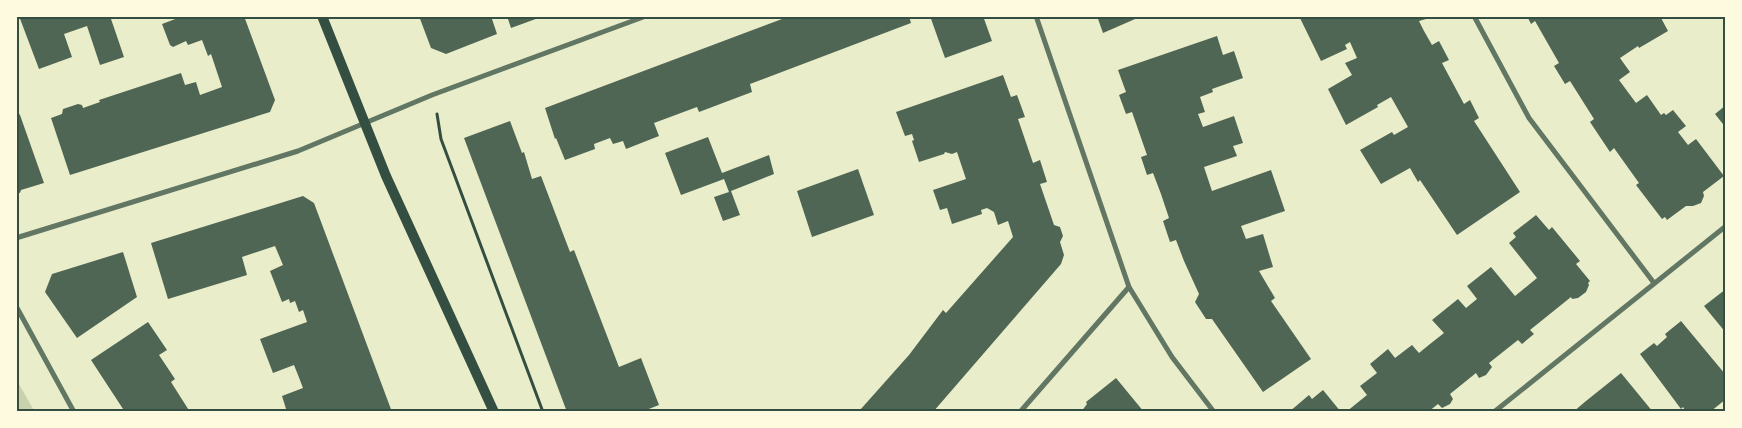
<svg xmlns="http://www.w3.org/2000/svg" width="1742" height="428" viewBox="0 0 1742 428" font-family="'Source Sans 3',sans-serif">
<style>
.green{fill:#cad2ad}
.building{fill:#4f6655}
.lines{fill:none;stroke-linecap:round;stroke-linejoin:round}
.path{stroke:#344e41;stroke-width:3}
.minor{stroke:#617663;stroke-width:5}
.secondary{stroke:#344e41;stroke-width:10}
.neatline{fill:none;stroke:#344e41;stroke-width:2}
</style>
<rect width="100%" height="100%" fill="#e9edc9"/>
<!-- green -->
<polygon class="green" points="16,379 35,412 16,412"/>
<!-- building -->
<g class="building">
<polygon points="19,16 110,16 124,57 100,65 87,26 64,34 72,57 39,69"/>
<polygon points="177,16 244,16 275,100 270,112 70,175 51,118 62,114 63,109 78,104 82,105 83,108 100,102 99,100 181,73 185,85 196,82 200,95 222,87 211,54 208,56 202,40 188,45 186,41 173,47 170,45 162,24 178,18"/>
<polygon points="419,16 491,16 497,34 446,54 431,48"/>
<polygon points="507,16 544,16 511,28"/>
<polygon points="790,16 909,16 911,23 750,84 752,92 699,112 697,107 654,123 659,136 626,149 623,141 613,144 610,138 594,144 595,149 565,160 556,138 555,139 545,108"/>
<polygon points="930,16 983,16 992,41 945,58"/>
<polygon points="1097,16 1142,16 1103,33"/>
<polygon points="1299,16 1425,16 1426,19 1419,21 1424,31 1432,45 1439,41 1449,60 1442,63 1464,104 1470,100 1479,118 1474,121 1520,192 1457,235 1420,180 1418,182 1410,168 1381,184 1360,150 1392,132 1394,135 1408,127 1391,97 1377,105 1378,107 1346,125 1328,89 1352,75 1345,63 1357,58 1350,42 1345,45 1347,49 1321,61"/>
<polygon points="1527,16 1660,16 1668,31 1639,48 1638,46 1620,58 1630,72 1619,80 1636,103 1647,95 1661,115 1664,113 1666,115 1673,110 1686,126 1678,132 1688,145 1696,139 1724,176 1703,192 1704,196 1701,203 1693,206 1686,206 1667,220 1665,217 1662,219 1636,185 1639,183 1614,148 1610,152 1590,122 1594,119 1570,81 1565,84 1554,66 1559,63 1535,21 1531,24"/>
<polygon points="1217,36 1223,55 1234,51 1243,78 1212,89 1213,92 1200,97 1205,112 1198,114 1203,127 1234,116 1243,143 1233,146 1237,156 1204,167 1212,191 1271,170 1285,211 1241,226 1246,239 1263,234 1273,267 1259,271 1275,298 1271,301 1311,359 1263,392 1212,319 1206,319 1195,302 1199,294 1184,261 1176,240 1170,242 1163,221 1169,218 1161,194 1153,173 1147,175 1141,157 1147,155 1132,112 1126,114 1119,95 1126,92 1118,70"/>
<polygon points="1003,75 1011,97 1017,95 1025,117 1018,119 1033,163 1040,160 1047,182 1040,184 1054,225 1060,227 1063,236 1060,242 1064,255 1061,264 933,412 863,412 860,410 909,355 943,310 946,313 1013,237 1008,221 998,225 994,212 987,208 981,210 982,214 952,224 947,208 940,210 933,190 966,179 957,152 952,154 945,152 944,154 919,162 912,141 914,140 912,134 905,136 896,112"/>
<polygon points="1726,105 1726,128 1715,114"/>
<polygon points="16,110 20,115 44,183 21,190 20,193 16,192"/>
<polygon points="510,121 522,153 524,152 532,179 541,176 570,252 574,250 619,367 641,358 659,405 641,412 567,412 464,138"/>
<polygon points="708,137 722,173 769,155 774,174 731,191 740,215 723,221 714,197 729,192 724,179 681,195 665,153"/>
<polygon points="858,169 874,215 812,237 797,191"/>
<polygon points="303,196 314,203 392,412 287,412 282,396 303,388 298,375 294,365 273,373 260,339 307,322 303,310 299,312 295,301 290,303 289,299 282,302 270,271 283,265 275,246 242,257 247,275 168,299 151,243"/>
<polygon points="1536,215 1549,230 1552,227 1580,261 1576,264 1590,281 1588,283 1589,285 1586,292 1578,298 1572,299 1571,297 1530,330 1534,334 1522,344 1518,340 1489,363 1492,367 1486,375 1479,378 1476,373 1450,394 1453,399 1450,404 1442,408 1438,404 1428,412 1346,412 1367,395 1360,386 1377,373 1370,364 1388,349 1395,358 1412,345 1419,353 1430,344 1444,333 1432,320 1458,299 1466,308 1477,299 1467,286 1491,267 1515,296 1537,278 1509,243 1516,237 1513,233"/>
<polygon points="123,252 137,297 77,338 45,292 52,274"/>
<polygon points="1726,289 1726,333 1704,306"/>
<polygon points="1681,321 1725,374 1724,375 1726,377 1726,399 1710,412 1686,412 1683,407 1681,409 1640,354 1654,343 1657,346 1667,337 1665,334"/>
<polygon points="148,322 167,350 159,355 175,379 171,382 190,412 125,412 91,360"/>
<polygon points="1621,373 1653,412 1573,412 1586,401"/>
<polygon points="1116,378 1144,412 1081,412 1087,404 1086,402"/>
<polygon points="1323,390 1341,412 1289,412 1309,395 1312,399"/>
</g>
<g class="lines">
<!-- path -->
<polyline class="path" points="437,114 441,139 543,412"/>
<!-- minor -->
<g class="minor">
<polyline points="1036,16 1129,287 1172,357 1214,412"/>
<polyline points="1474,16 1529,118 1654,283"/>
<polyline points="16,238 298,151 432,95 646,16"/>
<polyline points="16,306 74,412"/>
<polyline points="1020,412 1129,287"/>
<polyline points="1494,412 1726,226"/>
</g>
<!-- secondary -->
<polyline class="secondary" points="322,16 386,176 494,412"/>
</g>
<!-- border -->
<rect width="1742" height="428" fill="none" stroke="#fefae0" stroke-width="35"/>
<rect x="18" y="18" width="1706" height="392" class="neatline"/>
</svg>
